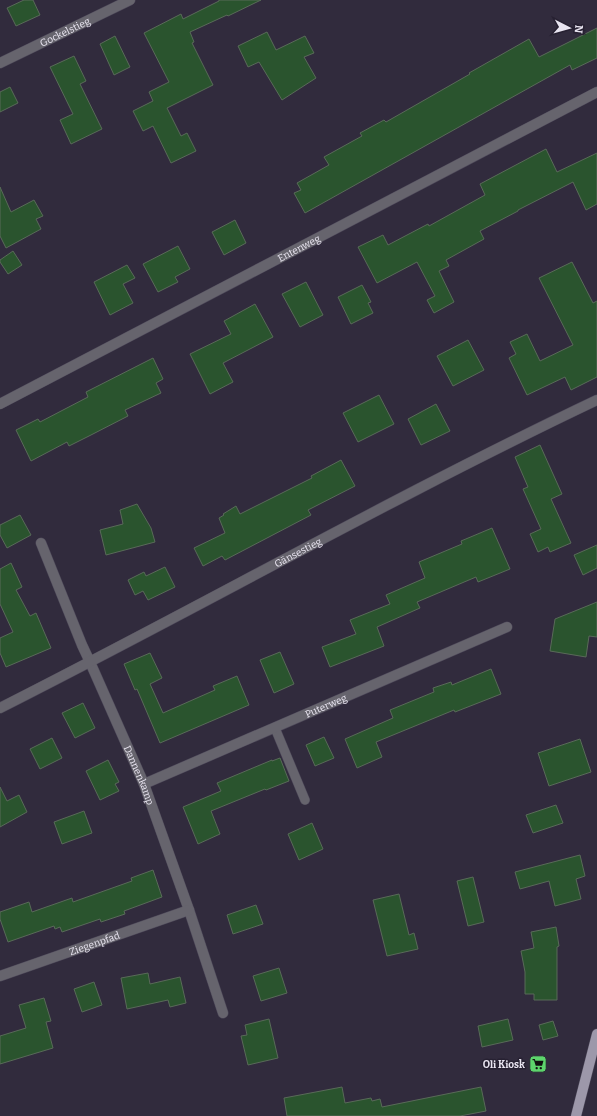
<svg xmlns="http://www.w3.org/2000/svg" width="597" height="1116" viewBox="0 0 597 1116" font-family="Bitter,serif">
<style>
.building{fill:#2a542e;stroke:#596a59}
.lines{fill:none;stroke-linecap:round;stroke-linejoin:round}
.service-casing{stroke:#4e495a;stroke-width:10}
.minor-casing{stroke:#4e495a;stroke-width:11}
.primary-casing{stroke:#4e495a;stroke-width:11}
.service{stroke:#66646d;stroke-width:9}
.minor{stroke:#66646d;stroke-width:10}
.primary{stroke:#9d98aa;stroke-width:10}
.labels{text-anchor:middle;stroke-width:3;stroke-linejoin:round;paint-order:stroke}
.street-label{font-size:10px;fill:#e9e5f1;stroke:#272132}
.poi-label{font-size:10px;font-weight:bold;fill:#e9e5f1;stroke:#272132;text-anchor:end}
</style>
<rect width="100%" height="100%" fill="#312b3d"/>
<!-- building -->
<g class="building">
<polygon points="24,0 33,0 40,15 16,26 7,8"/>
<polygon points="219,0 261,0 228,16 227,15 190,32 194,42 192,43 213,85 167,108 181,136 187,133 196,151 171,163 153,126 143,131 133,111 153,101 149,92 169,82 144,33 181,14 183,19 219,1"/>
<polygon points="597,28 597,58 572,70 570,65 305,213 294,193 301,190 297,183 329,165 324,157 362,136 360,133 384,120 386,122 470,74 469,73 529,39 539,57"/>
<polygon points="267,32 276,50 305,36 314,53 304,57 316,78 282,100 259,62 248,67 238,46"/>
<polygon points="115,36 130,67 114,75 100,44"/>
<polygon points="74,56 86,81 80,84 102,129 71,144 60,120 73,114 50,67"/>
<polygon points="10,87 18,103 0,112 0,92"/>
<polygon points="546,149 557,172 597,153 597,204 586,210 573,182 518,210 518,211 480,231 484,239 446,260 449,266 439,271 454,302 434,313 427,300 435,296 417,262 377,283 358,247 383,235 388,245 428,224 429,226 485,195 480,184"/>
<polygon points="0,187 11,212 34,200 43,216 36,219 41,229 6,248 0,236"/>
<polygon points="235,220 246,243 224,255 212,232"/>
<polygon points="178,246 190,269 175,277 178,282 158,292 143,264"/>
<polygon points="13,251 22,265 8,274 0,262 0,260"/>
<polygon points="572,262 593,303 597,301 597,377 571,390 565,377 527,395 509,358 516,354 510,342 527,334 540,361 573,345 539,278"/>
<polygon points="127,265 135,278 123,284 133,303 110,315 94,282"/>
<polygon points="306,282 323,315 300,327 282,294"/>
<polygon points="362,285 371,302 368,303 373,313 351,324 338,297"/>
<polygon points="255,304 273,337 223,363 233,382 210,394 190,354 231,334 224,321"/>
<polygon points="468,340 484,370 453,386 437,356"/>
<polygon points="153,358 163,379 156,383 161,393 125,410 128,416 89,436 69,446 67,442 31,461 16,430 38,419 40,422 88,397 86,392"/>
<polygon points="379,395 394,424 358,442 343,413"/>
<polygon points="436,404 450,431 421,445 408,419"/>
<polygon points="540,445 562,494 551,499 571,543 550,552 548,547 538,552 530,534 541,529 523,489 528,487 515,457"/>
<polygon points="341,460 355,486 308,510 311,515 225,560 222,556 203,566 194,548 225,533 219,518 224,515 223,514 236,506 240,514 312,478 311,476"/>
<polygon points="137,504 151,528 155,542 106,555 100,530 123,524 120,510"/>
<polygon points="20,515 31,535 7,548 0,535 0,525"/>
<polygon points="492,528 510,569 478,582 476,577 417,602 420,608 377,627 384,646 330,667 322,647 356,634 350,620 390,604 386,595 425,578 419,562 462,544 461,541"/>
<polygon points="597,545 597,568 583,575 574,555"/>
<polygon points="11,563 22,587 16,590 30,616 36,613 51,648 6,667 0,653 0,638 13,632 0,604 0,569"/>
<polygon points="165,567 175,587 148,600 143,591 135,595 128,580 144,572 146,576"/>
<polygon points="597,602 597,637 589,636 586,657 550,651 555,619"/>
<polygon points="280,652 294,684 274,693 260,660"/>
<polygon points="150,653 162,678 150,684 163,713 215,690 213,686 237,676 249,705 160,743 137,689 135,690 124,664"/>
<polygon points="491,669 501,694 455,712 454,710 376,742 382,757 357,768 345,739 393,718 390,710 434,692 433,688 451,682 452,685"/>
<polygon points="83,703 95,728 75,738 62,713"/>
<polygon points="324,737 334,758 315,766 306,745"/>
<polygon points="52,738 62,758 40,769 30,749"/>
<polygon points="580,739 591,772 549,786 538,753"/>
<polygon points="280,758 289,781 266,790 265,789 211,811 220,834 198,844 183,807 221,791 217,783 272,760 272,761"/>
<polygon points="108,760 119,782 115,784 119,791 100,800 86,771"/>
<polygon points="0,787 7,801 19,795 27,812 0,827"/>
<polygon points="556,805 563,823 533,833 526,815"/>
<polygon points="84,811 92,833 62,844 54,822"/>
<polygon points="312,823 323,849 299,860 288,834"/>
<polygon points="580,855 585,876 576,879 581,899 555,906 549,881 520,889 515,872"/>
<polygon points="153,870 162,897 124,911 125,914 101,922 100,919 62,932 60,927 55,929 54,926 8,942 0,919 0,912 29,902 32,912 72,898 73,902 132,881 131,878"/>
<polygon points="473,877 484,922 468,926 457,881"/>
<polygon points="399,894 409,935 414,933 418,949 387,956 373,900"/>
<polygon points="256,905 263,924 233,934 227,915"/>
<polygon points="556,927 559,946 557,947 557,1000 534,1000 534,994 525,994 525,972 521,951 534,948 531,932"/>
<polygon points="279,968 287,993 261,1001 253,976"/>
<polygon points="148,973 150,984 180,977 186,1003 170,1007 168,1000 127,1009 121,978"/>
<polygon points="94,982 102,1005 82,1012 74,989"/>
<polygon points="44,998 51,1021 46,1022 53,1048 0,1064 0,1036 26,1028 19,1005"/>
<polygon points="269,1019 278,1058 248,1065 241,1036 247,1035 245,1025"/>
<polygon points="508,1019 513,1040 482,1047 478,1026"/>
<polygon points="553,1021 558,1036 543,1040 539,1025"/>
<polygon points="342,1087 345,1103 371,1098 372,1101 380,1099 382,1107 481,1087 486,1111 460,1116 287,1116 284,1098"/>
</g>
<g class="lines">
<defs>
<polyline id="service" points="275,728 305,800"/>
<g id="minor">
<path id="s1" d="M0 63 130 0"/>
<path id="s2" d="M0 404 597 92"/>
<path id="s3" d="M41 543 82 645 90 662 144 784 189 910 223 1013"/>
<path id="s4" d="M0 708C200 607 395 496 597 400"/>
<path id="s5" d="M144 784 507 627"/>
<path id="s6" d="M0 976 189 910"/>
</g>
<polyline id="primary" points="576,1116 597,1034"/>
</defs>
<!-- service casing -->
<use href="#service" class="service-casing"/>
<!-- minor casing -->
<use href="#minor" class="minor-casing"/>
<!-- primary casing -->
<use href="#primary" class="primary-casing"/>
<!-- service -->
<use href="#service" class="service"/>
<!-- minor -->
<use href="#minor" class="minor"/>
<!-- primary -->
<use href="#primary" class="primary"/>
</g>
<!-- icons -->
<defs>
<symbol id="supermarket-square" viewBox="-11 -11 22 22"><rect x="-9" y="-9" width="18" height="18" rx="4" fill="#5dd56c" stroke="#272132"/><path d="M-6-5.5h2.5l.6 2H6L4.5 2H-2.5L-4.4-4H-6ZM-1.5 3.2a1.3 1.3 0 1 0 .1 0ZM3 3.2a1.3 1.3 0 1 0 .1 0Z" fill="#111"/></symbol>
</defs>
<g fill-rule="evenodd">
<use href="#supermarket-square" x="528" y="1054" width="20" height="20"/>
</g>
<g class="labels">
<!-- street labels -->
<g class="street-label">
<text dy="4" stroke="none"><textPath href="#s1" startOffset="72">Gockelstieg</textPath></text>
<text dy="4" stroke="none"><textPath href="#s2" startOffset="337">Entenweg</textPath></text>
<text dy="4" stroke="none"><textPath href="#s4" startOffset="336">Gänsestieg</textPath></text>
<text dy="4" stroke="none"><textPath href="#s5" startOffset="198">Puterweg</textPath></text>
<text dy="4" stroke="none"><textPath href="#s3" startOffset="252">Dannenkamp</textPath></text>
<text dy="4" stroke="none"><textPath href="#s6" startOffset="100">Ziegenpfad</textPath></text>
</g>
<!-- poi labels -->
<g class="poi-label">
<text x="525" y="1068">Oli Kiosk</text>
</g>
</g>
<!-- north arrow -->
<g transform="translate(569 28) rotate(96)" stroke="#272132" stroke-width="3" paint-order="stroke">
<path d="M0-3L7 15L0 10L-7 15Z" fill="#e9e5f1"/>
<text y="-6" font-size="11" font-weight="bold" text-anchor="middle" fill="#e9e5f1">N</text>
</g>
</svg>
